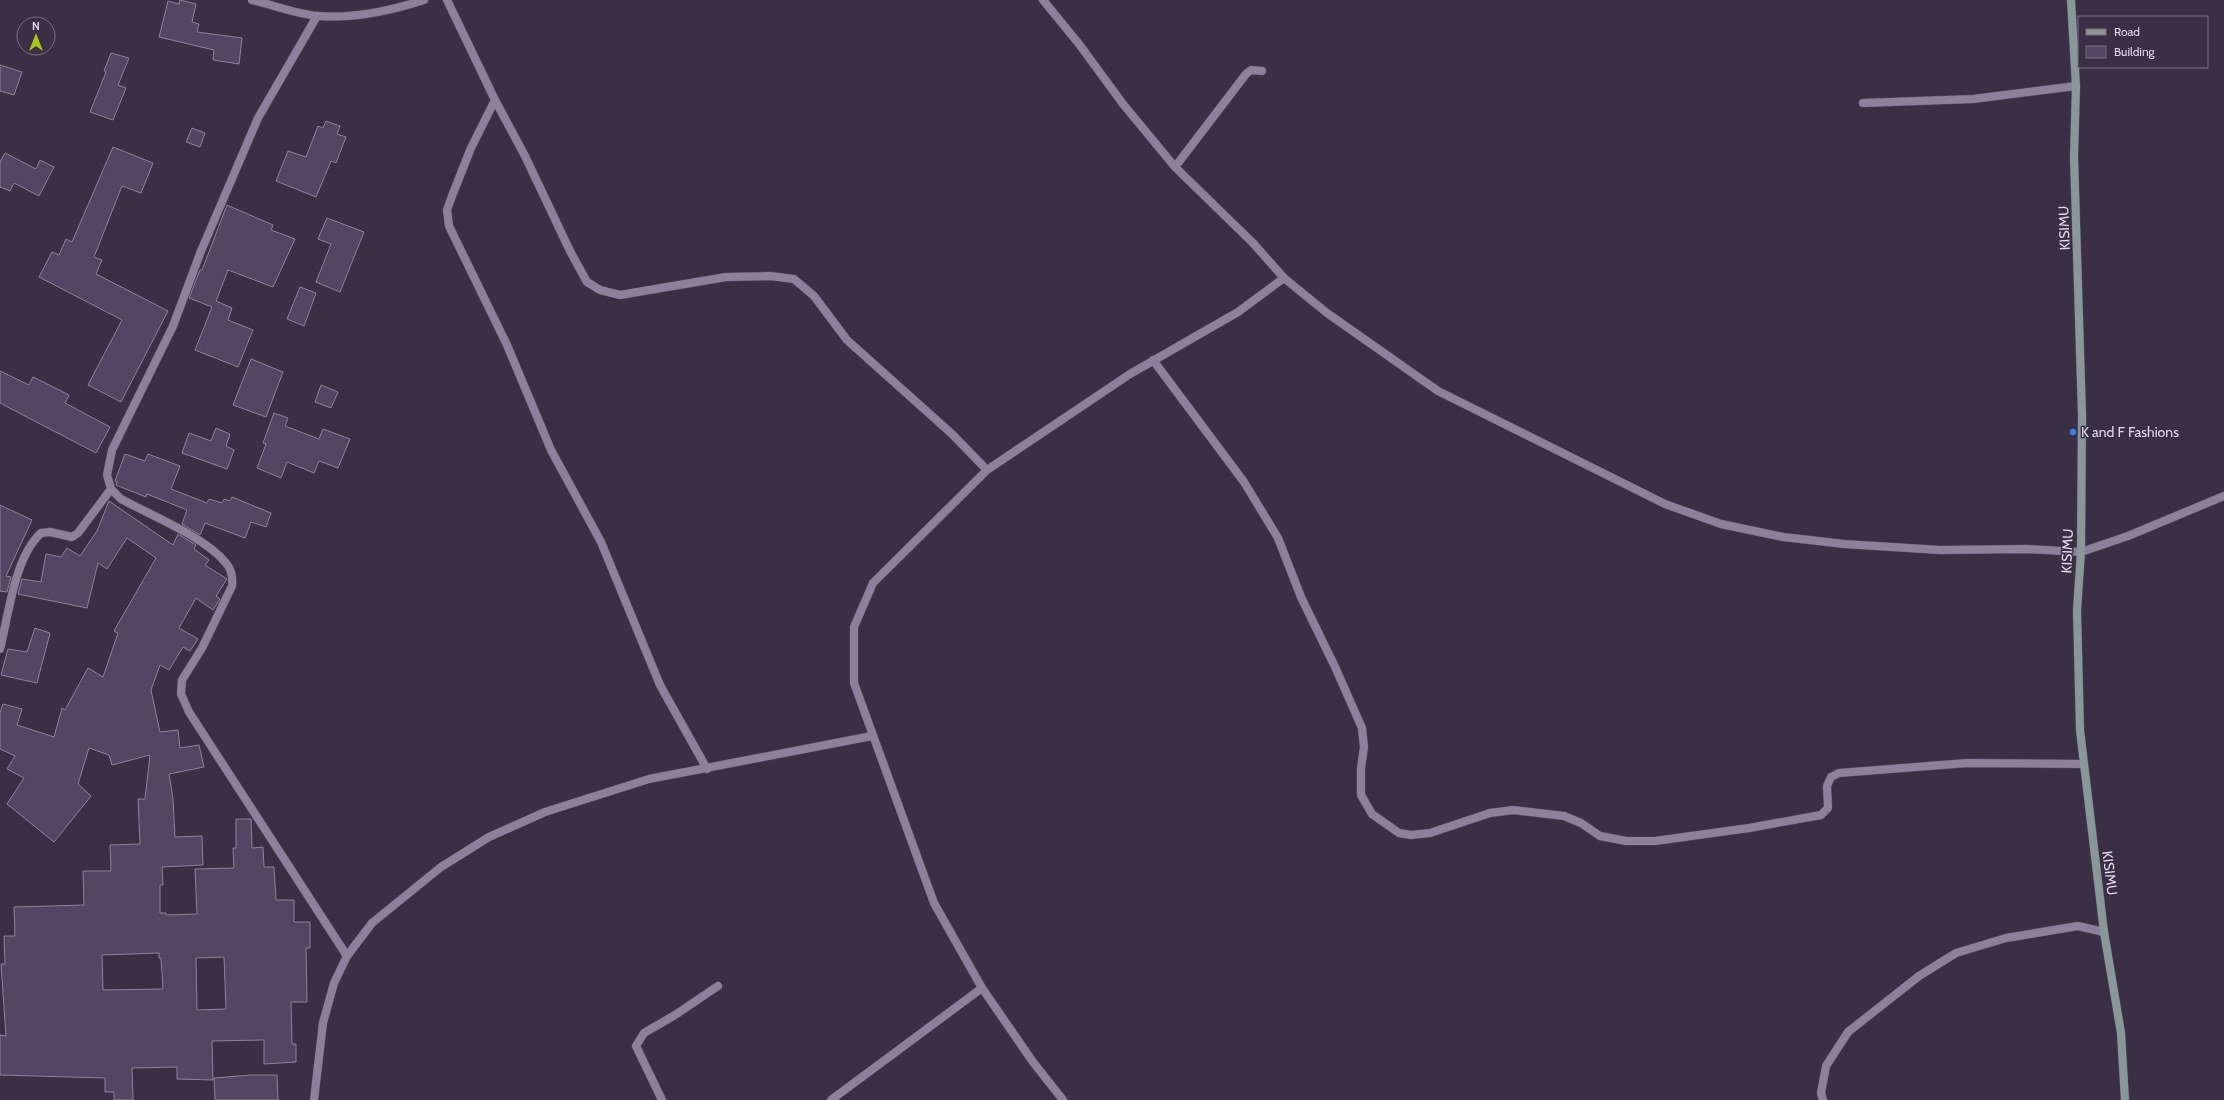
<svg xmlns="http://www.w3.org/2000/svg" width="2224" height="1100" viewBox="0 0 2224 1100" font-family="Cabin,sans-serif">
<style>
.building{fill:#534662;stroke:#8e829c;fill-rule:evenodd}
.lines{fill:none;stroke-linecap:round;stroke-linejoin:round}
.street-casing{stroke:#564d60;stroke-width:9}
.secondary-casing{stroke:#564d60;stroke-width:9}
.street{stroke:#8c809a;stroke-width:8}
.secondary{stroke:#8a9798;stroke-width:8}
.shop-dot{fill:#3f7fe0;stroke:#3a2f45;stroke-width:1.5}
.labels{text-anchor:middle;stroke-width:3;stroke-linejoin:round;paint-order:stroke}
.street-label{font-size:14px;fill:#e0d9e8;stroke:#3a2f45}
.poi-label{font-size:14px;fill:#e0d9e8;stroke:#3a2f45;text-anchor:start}
</style>
<rect width="100%" height="100%" fill="#3a2f45"/>
<!-- building -->
<g class="building">
<polygon points="180,0 196,4 192,22 199,24 197,32 242,38 239,64 213,60 214,50 159,37 168,1 179,4"/>
<polygon points="111,53 129,58 118,85 126,88 113,120 90,112 106,72 104,71"/>
<polygon points="0,65 22,72 14,95 0,91"/>
<polygon points="326,121 340,126 337,134 346,137 336,163 331,161 316,197 276,181 288,151 306,157 318,126 323,128"/>
<polygon points="192,128 205,133 200,147 186,142"/>
<polygon points="113,147 153,163 141,193 122,186 94,257 102,260 96,274 168,311 121,402 88,385 122,320 39,277 52,252 59,255 66,239 72,242"/>
<polygon points="5,153 36,169 40,160 54,167 39,196 14,183 10,191 0,187 0,162"/>
<polygon points="227,205 273,225 271,230 295,239 273,287 228,270 216,301 232,308 228,320 253,330 238,367 195,350 212,307 189,298 200,270 202,270"/>
<polygon points="327,218 364,232 340,292 316,282 331,244 318,239"/>
<polygon points="300,287 316,293 304,326 287,319"/>
<polygon points="251,359 283,372 266,417 233,405"/>
<polygon points="0,371 29,385 33,377 69,395 65,403 110,427 96,453 0,403"/>
<polygon points="321,385 338,392 331,408 315,402"/>
<polygon points="274,413 288,418 285,426 319,439 323,429 350,439 338,468 319,461 314,473 287,462 281,478 257,468 266,444 263,443"/>
<polygon points="216,428 230,434 226,446 234,450 227,469 182,453 189,433 211,441"/>
<polygon points="125,454 145,461 148,454 180,466 171,489 207,503 209,499 222,503 224,499 230,501 232,497 271,513 266,527 251,522 245,538 205,523 200,535 182,524 187,510 147,494 146,497 116,485 117,482 115,481"/>
<path d="M109 501 173 545 178 534 196 545 194 549 209 560 205 565 227 579 216 596 220 599 213 610 196 598 179 628 198 639 190 651 183 647 169 670 160 665 151 690 160 732 178 730 180 748 199 745 204 767 169 774 173 799 175 837 202 836 203 865 162 867 163 885H160V913H166V915L197 914 195 869 234 868 233 848H236V819H251L252 848 263 847 264 867H274L276 900H294V922H310V948H306L307 1002H291L292 1044H296V1062L264 1064V1040L212 1041 213 1080 177 1079V1067L132 1068 133 1100H114V1092H105V1078L0 1075V1035L6 1036 1 964H5L4 936H15L14 907 84 905 83 871H111L110 845 140 844 138 799H145L150 755 112 765 109 755 89 748 78 784 91 796 54 842 7 804 24 778 7 769 15 756 0 749V713L3 704 22 709 17 725 54 737 62 708 65 710 88 668 103 677 118 633 114 631 156 558 127 538 107 569 98 563 87 608 18 594 22 579 41 582 46 554 61 557 67 548 80 556 97 531ZM159 953V958H161L163 989 103 990 102 955ZM224 957 226 1009 197 1010 196 958Z"/>
<polygon points="0,505 32,520 6,576 11,577 7,592 0,591"/>
<polygon points="35,628 50,633 37,683 1,675 8,649 27,652"/>
<polygon points="251,1075 277,1075 278,1100 215,1100 214,1078"/>
</g>
<g class="lines">
<defs>
<g id="street">
<path d="M252 0C273 5 296 14 318 16 354 19 390 11 424 0"/>
<polyline points="447,0 495,100 525,156 570,251 587,282 600,290 620,295 726,277 770,276 794,279 814,296 847,340 952,434 987,470"/>
<polyline points="1043,0 1079,44 1123,104 1175,167 1253,243 1284,278 1327,313 1438,391 1665,504 1721,524 1783,537 1844,544 1940,550 2027,549 2081,552 2128,536 2224,496"/>
<path d="M317 16 258 118 201 251 173 326 112 450 107 475 111 489 121 499C152 516 205 537 226 563 232 570 233 577 232 586L202 648 182 680 181 694 189 712 347 956"/>
<polyline points="495,100 471,148 452,196 447,210 449,226 507,345 551,450 601,542 660,685 707,769"/>
<polyline points="1863,103 1973,99 2076,86"/>
<polyline points="1175,167 1246,74 1251,70 1262,71"/>
<polyline points="1153,360 1244,482 1278,538 1301,597 1336,669 1362,728 1364,747 1361,768 1361,795 1372,814 1399,833 1411,835 1430,833 1490,813 1513,810 1564,816 1581,823 1600,836 1626,841 1655,841 1749,828 1821,815 1828,808 1827,786 1831,777 1839,773 1967,763 2082,764"/>
<path d="M0 649C9 614 14 558 41 533L50 532 72 537 78 533 111 489"/>
<polyline points="314,1100 323,1023 334,983 347,956 372,923 441,867 489,837 545,812 649,779 872,736"/>
<polyline points="662,1100 636,1046 644,1033 675,1015 718,986"/>
<polyline points="831,1100 982,988"/>
<polyline points="1063,1100 1033,1062 982,988 934,903 854,683 854,627 873,583 987,470 1130,374 1238,312 1284,278"/>
<polyline points="1823,1100 1821,1093 1826,1066 1848,1032 1919,976 1956,953 2006,938 2078,926 2104,932"/>
</g>
<polyline id="secondary" points="2071,0 2076,86 2074,157 2082,415 2081,552 2077,610 2080,730 2104,932 2121,1033 2125,1100"/>
</defs>
<!-- street casing -->
<use href="#street" class="street-casing"/>
<!-- secondary casing -->
<use href="#secondary" class="secondary-casing"/>
<!-- street -->
<use href="#street" class="street"/>
<!-- secondary -->
<use href="#secondary" class="secondary"/>
</g>
<!-- markers -->
<circle class="shop-dot" cx="2073" cy="432" r="4"/>
<g class="labels">
<!-- street labels -->
<g class="street-label">
<text transform="translate(2064 228) rotate(-92)" y="5">KISIMU</text>
<text transform="translate(2067 551) rotate(-88)" y="5">KISIMU</text>
<text transform="translate(2110 873) rotate(83)" y="5">KISIMU</text>
</g>
<!-- poi labels -->
<g class="poi-label">
<text x="2081" y="437">K and F Fashions</text>
</g>
</g>
<!-- legend -->
<rect x="2078" y="16" width="130" height="52" fill="#3a2f45" stroke="#7c7386"/>
<rect x="2086" y="29" width="20" height="6" fill="#8a9798" stroke="#7c7386"/>
<text x="2114" y="36" font-size="12" fill="#e0d9e8">Road</text>
<rect x="2086" y="46" width="20" height="12" fill="#534662" stroke="#7c7386"/>
<text x="2114" y="56" font-size="12" fill="#e0d9e8">Building</text>
<!-- north arrow -->
<g transform="translate(36 36)"><circle r="19" fill="#3a2f45" stroke="#7c7386"/>
<path d="M0-3L7 15L0 10L-7 15Z" fill="#a9c71a"/>
<text y="-6" font-size="11" font-weight="bold" text-anchor="middle" fill="#e0d9e8">N</text>
</g>
</svg>
